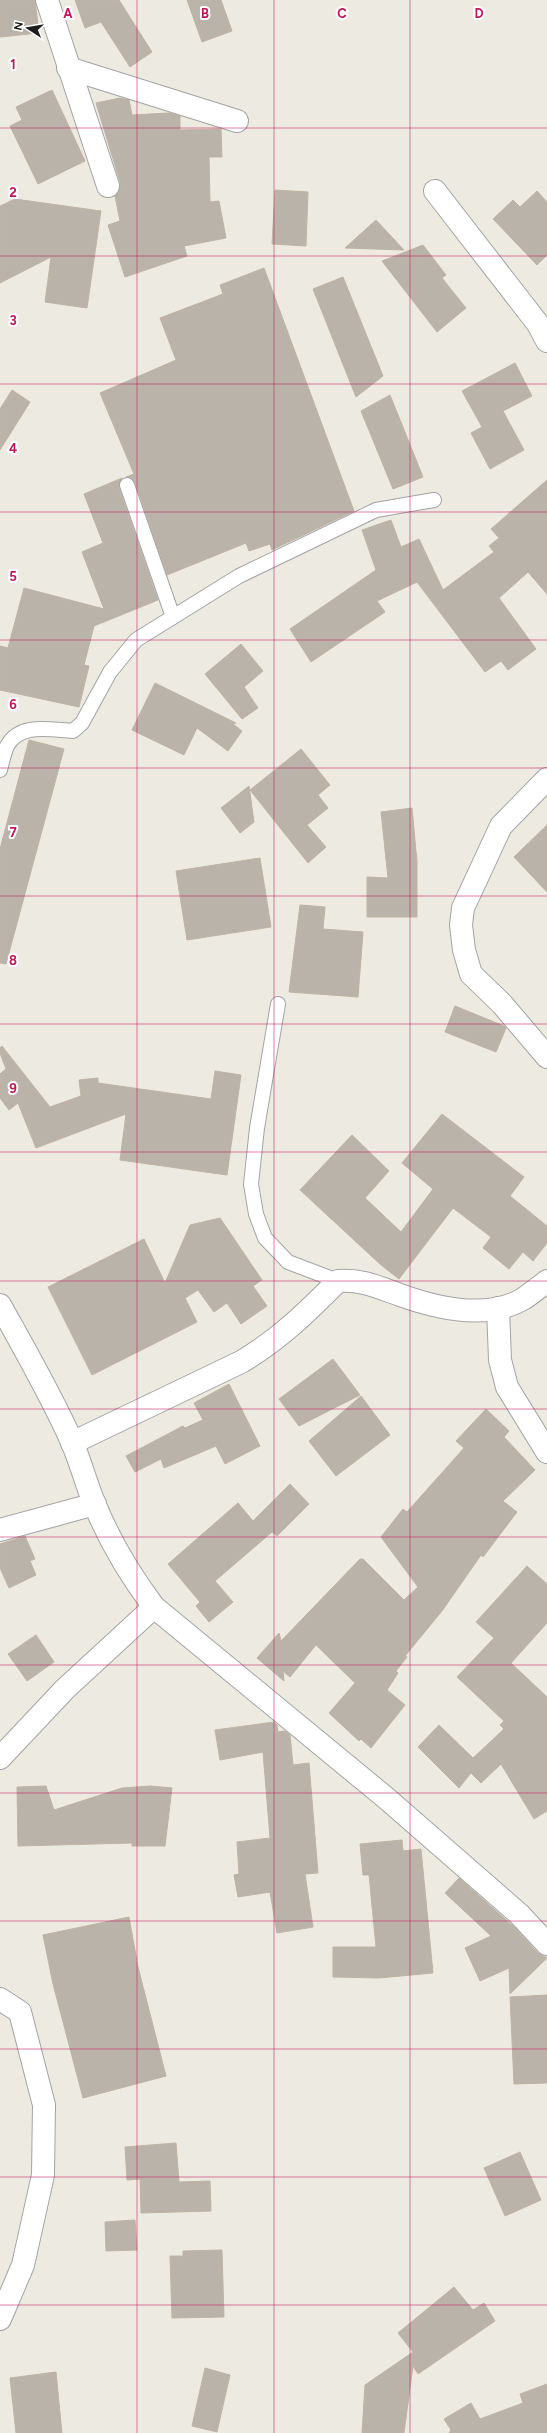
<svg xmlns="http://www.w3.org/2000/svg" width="547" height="2433" viewBox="0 0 547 2433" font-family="Figtree,sans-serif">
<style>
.building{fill:#bab3aa;stroke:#bfb3a3}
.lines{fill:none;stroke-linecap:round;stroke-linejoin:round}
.service-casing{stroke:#a3a3a3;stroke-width:16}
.minor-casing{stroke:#a3a3a3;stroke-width:24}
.tertiary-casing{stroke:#a3a3a3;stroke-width:24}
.service{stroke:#fff;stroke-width:14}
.minor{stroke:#fff;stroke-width:22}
.tertiary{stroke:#fff;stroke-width:22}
.grid{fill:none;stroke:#c2185b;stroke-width:1;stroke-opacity:0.55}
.grid-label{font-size:13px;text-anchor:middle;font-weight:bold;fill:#c2185b;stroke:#fff;stroke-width:4;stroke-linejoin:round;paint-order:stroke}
</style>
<rect width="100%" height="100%" fill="#edebe1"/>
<!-- building -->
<g class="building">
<polygon points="0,0 35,0 39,33 0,37"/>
<polygon points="75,0 119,0 152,52 130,67 101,22 85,28"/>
<polygon points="187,0 221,0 232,31 202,42"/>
<polygon points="52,90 85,161 38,184 10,126 22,120 16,107"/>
<polygon points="120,98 129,100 132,115 169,113 180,116 180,130 221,129 222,157 209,157 210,202 219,201 226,238 184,246 187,256 125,277 108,225 120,221 115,196 120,189 120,182 96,103"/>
<polygon points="275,190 308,192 306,246 272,244"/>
<polygon points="537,191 547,202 547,255 537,265 493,219 513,200 520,207"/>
<polygon points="15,199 101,211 87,308 45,302 51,257 0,283 0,206"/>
<polygon points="376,220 404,250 345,248"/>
<polygon points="423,245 446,275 442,278 466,308 437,332 382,261"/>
<polygon points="264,268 354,511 272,550 270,544 249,551 246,543 167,575 135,482 132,478 126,477 134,474 100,393 176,360 160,318 223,294 220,285"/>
<polygon points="343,277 383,376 356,397 313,289"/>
<polygon points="515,363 532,396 503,411 524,450 490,469 471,433 482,427 462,391"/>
<polygon points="12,390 30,402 0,450 0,409"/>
<polygon points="390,395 423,477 393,489 361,411"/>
<polygon points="122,478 119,483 119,488 158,600 94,626 84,665 89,666 79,707 0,690 0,646 8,648 24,588 104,609 82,552 103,543 84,494"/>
<polygon points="547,480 547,594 528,572 499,598 536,649 508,670 501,661 485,672 417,582 377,601 385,612 311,662 290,629 376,570 362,530 391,520 401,547 419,539 443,590 494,552 489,546 499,538 491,529"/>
<polygon points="241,644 263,671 244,687 258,708 242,719 205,674"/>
<polygon points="155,683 236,723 233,724 242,731 228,751 197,728 184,755 132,730"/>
<polygon points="29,740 64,749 6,964 0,963 0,849"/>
<polygon points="301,749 330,785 318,795 328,808 307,825 326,847 308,863 250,790"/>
<polygon points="249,786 254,822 240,833 221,808"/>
<polygon points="412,808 417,862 417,917 367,917 367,877 388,878 381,812"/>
<polygon points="547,825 547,892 514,857"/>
<polygon points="260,858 271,927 187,940 176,871"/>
<polygon points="300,905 325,907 323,929 363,932 358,997 289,992"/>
<polygon points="455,1006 504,1026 506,1028 496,1052 445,1032"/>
<polygon points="2,1046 50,1107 81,1096 79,1080 98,1078 98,1083 211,1099 215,1071 241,1075 227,1175 120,1160 126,1114 36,1148 18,1103 9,1110 0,1098 0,1074 6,1069 0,1053 0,1048"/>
<polygon points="442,1114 524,1177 510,1196 547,1226 547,1243 533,1261 523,1252 509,1269 483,1248 491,1237 453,1208 399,1279 381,1265 300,1190 352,1135 389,1171 365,1198 401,1232 433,1189 402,1163"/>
<polygon points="220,1218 262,1280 253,1286 267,1306 241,1324 227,1303 214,1312 198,1290 185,1298 197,1322 92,1375 48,1287 144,1239 165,1283 190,1225"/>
<polygon points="333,1359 360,1395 299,1426 279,1399"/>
<polygon points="229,1384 260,1446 225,1464 216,1446 164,1468 161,1459 135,1472 126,1456 183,1426 185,1428 203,1420 194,1403"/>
<polygon points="361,1396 390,1435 336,1476 309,1441"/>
<polygon points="486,1409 509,1431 504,1437 535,1470 503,1501 517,1512 483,1557 481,1555 442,1611 405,1656 407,1657 396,1671 398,1673 387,1690 405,1705 371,1748 361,1739 359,1741 329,1713 355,1683 316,1645 290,1677 283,1671 284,1681 257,1658 279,1633 281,1641 360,1559 363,1559 404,1600 418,1587 381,1537 403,1509 407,1512 464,1448 456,1441"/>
<polygon points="290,1484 309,1504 277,1536 272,1532 215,1581 233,1602 209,1622 196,1606 200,1602 168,1564 238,1503 253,1521"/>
<polygon points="25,1536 35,1559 30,1561 36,1575 9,1588 0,1568 0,1544"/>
<polygon points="527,1566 547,1584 547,1623 511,1663 547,1697 547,1811 534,1819 501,1764 481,1783 471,1773 459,1788 418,1747 439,1725 473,1758 504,1729 500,1725 504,1721 457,1677 494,1638 476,1622"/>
<polygon points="36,1635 54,1662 27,1681 8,1654"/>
<polygon points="274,1722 277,1725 278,1732 285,1731 290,1735 293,1765 309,1763 318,1873 305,1874 313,1927 277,1933 270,1892 238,1897 234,1875 239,1874 237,1842 270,1838 263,1752 220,1760 215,1730"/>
<polygon points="46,1786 54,1810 122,1788 151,1786 172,1788 165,1846 132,1846 132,1843 18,1846 17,1787"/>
<polygon points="402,1840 403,1851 421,1849 433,1973 379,1978 333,1977 333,1947 376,1947 369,1875 363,1875 360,1844"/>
<polygon points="459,1878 514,1927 538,1953 547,1958 510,1994 509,1968 480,1981 465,1948 491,1936 445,1893"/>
<polygon points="129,1917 138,1967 166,2076 83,2098 53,1984 43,1935"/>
<polygon points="547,1995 547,2083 514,2084 510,1997"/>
<polygon points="176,2143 179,2182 210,2181 211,2211 141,2213 140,2179 127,2180 125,2147"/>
<polygon points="520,2152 541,2200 505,2216 484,2168"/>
<polygon points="135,2220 137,2250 106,2251 105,2222"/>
<polygon points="222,2250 224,2317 172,2318 170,2256 183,2256 183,2251"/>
<polygon points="454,2287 473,2310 484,2303 495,2321 418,2374 413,2366 404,2433 362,2433 365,2385 413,2352 398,2333"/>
<polygon points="205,2368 230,2375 217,2432 192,2426"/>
<polygon points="56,2372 62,2433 16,2433 10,2378"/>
<polygon points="547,2384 547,2433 449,2433 451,2430 444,2419 471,2403 480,2419 523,2403 520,2394"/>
</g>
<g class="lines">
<defs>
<g id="service">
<polyline points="127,485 173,617"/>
<path d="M0 770C2 762 4 753 7 746 20 722 51 730 73 731L82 723 110 672 136 640 239 576 376 510 434 500"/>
<polyline points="278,1004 257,1128 251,1184 256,1214 265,1238 288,1262 338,1281"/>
</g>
<g id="minor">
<polyline points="47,0 108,186"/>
<polyline points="68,68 237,121"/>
<polyline points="435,191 538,324 547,341"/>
<polyline points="547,779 501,826 463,908 461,925 464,950 471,974 502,1004 547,1057"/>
<polyline points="498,1308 500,1360 507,1387 547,1452"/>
<path d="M72 1443 241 1362C280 1339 307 1312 338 1281 361 1279 378 1287 400 1295 436 1308 487 1320 523 1299 531 1294 539 1287 547 1281"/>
<polyline points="0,1530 95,1504"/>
<polyline points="0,1758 65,1689 154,1607"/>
<polyline points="0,1999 20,2012 44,2105 43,2175 23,2265 0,2319"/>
</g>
<path id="tertiary" d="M0 1305C25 1350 51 1395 72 1442 81 1463 86 1484 95 1505 110 1542 130 1575 154 1607L386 1798 519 1914 547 1944"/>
</defs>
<!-- service casing -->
<use href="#service" class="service-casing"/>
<!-- minor casing -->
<use href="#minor" class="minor-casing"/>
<!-- tertiary casing -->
<use href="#tertiary" class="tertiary-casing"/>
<!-- service -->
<use href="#service" class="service"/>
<!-- minor -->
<use href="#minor" class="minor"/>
<!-- tertiary -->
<use href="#tertiary" class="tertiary"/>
</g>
<!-- grid -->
<path class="grid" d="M137 0V2433M274 0V2433M410 0V2433M0 128H547M0 256H547M0 384H547M0 512H547M0 640H547M0 768H547M0 896H547M0 1024H547M0 1152H547M0 1281H547M0 1409H547M0 1537H547M0 1665H547M0 1793H547M0 1921H547M0 2049H547M0 2177H547M0 2305H547"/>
<g class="grid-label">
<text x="68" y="18">A</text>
<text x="205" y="18">B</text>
<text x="342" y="18">C</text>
<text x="479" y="18">D</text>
<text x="13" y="69">1</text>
<text x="13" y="197">2</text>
<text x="13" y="325">3</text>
<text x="13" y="453">4</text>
<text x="13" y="581">5</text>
<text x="13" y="709">6</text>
<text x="13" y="837">7</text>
<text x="13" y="965">8</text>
<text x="13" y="1093">9</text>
</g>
<!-- north arrow -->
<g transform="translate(28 28) rotate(282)" stroke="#ffffff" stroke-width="3" paint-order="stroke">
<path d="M0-3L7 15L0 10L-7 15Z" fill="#1c1c1c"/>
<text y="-6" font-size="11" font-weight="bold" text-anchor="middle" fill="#1c1c1c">N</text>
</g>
</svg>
